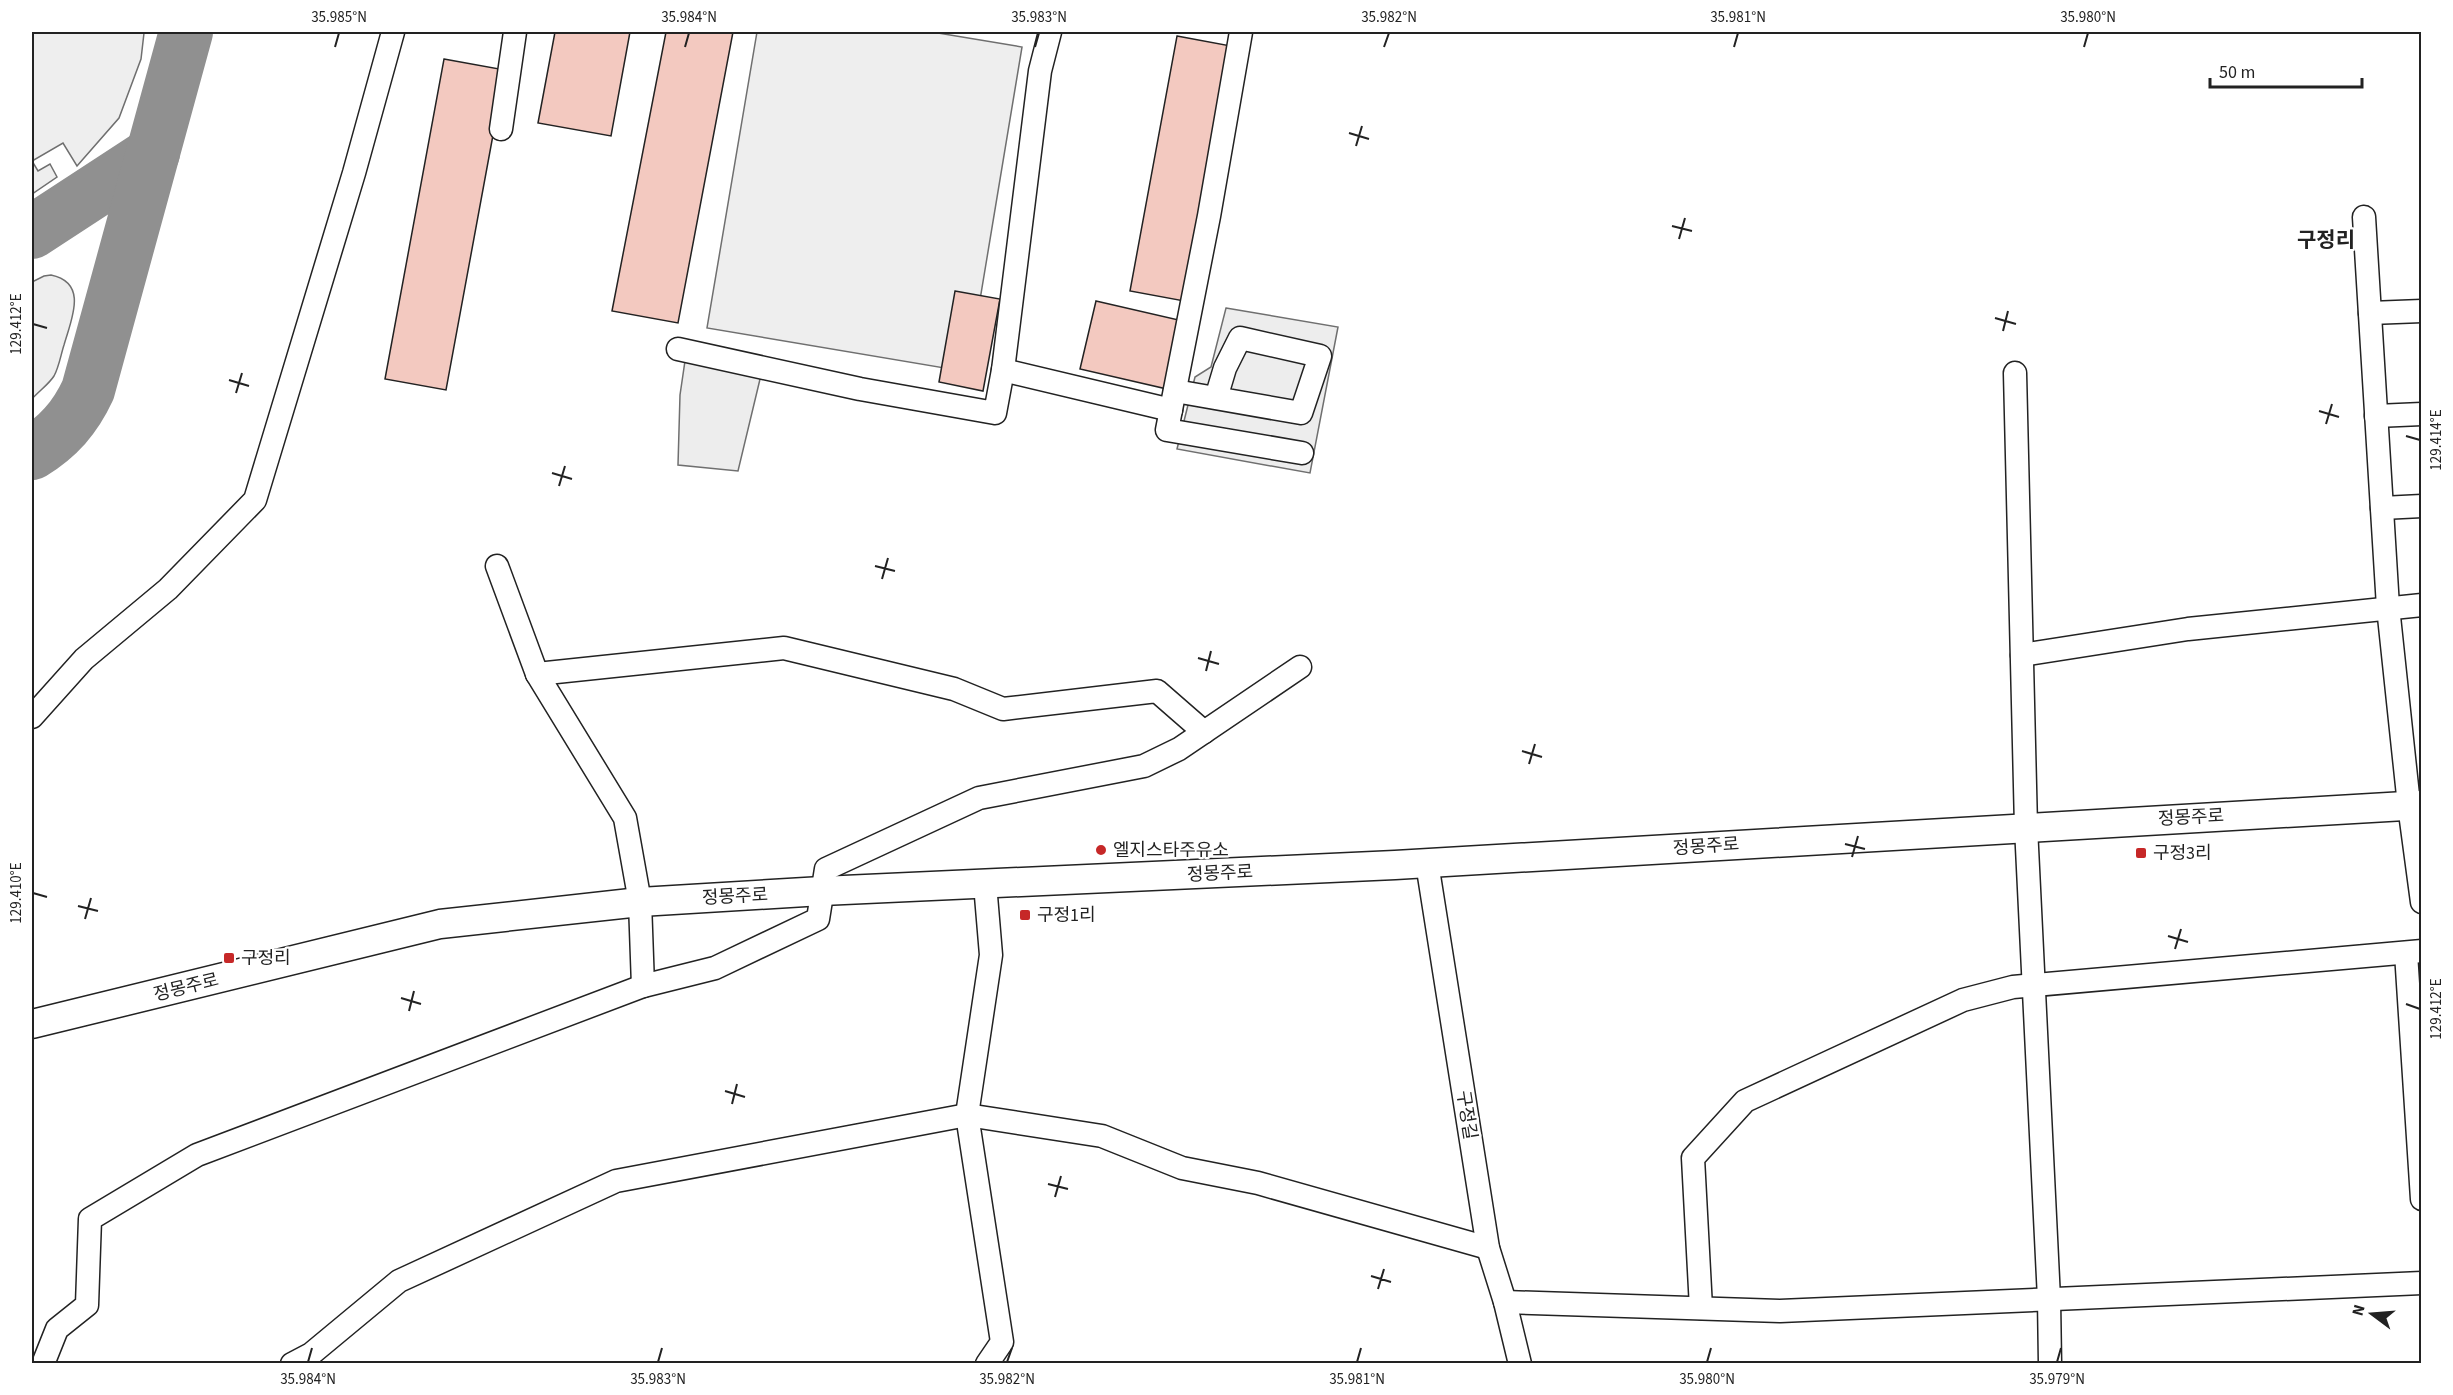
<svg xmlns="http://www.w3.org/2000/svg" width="2453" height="1395" viewBox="0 0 2453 1395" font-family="'Source Sans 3','Noto Sans KR',sans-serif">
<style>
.green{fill:#eee;stroke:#6f6f6f;stroke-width:1.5}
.parking{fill:#ededed;stroke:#6f6f6f;stroke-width:1.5}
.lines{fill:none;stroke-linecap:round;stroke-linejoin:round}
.taxiway{stroke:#909090;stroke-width:54}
.building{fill:#f3c9c0;stroke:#222;stroke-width:1.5}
.minor-casing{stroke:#222;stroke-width:25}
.major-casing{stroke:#222;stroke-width:31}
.minor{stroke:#fff;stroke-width:22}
.major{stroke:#fff;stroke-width:28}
.ticks{fill:none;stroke:#222;stroke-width:2}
.poi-dot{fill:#c62828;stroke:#fff;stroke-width:2}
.labels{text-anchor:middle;stroke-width:4.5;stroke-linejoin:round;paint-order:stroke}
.street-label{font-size:18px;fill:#222;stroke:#fff}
.poi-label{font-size:18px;fill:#222;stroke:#fff;text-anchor:start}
.quarter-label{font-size:21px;font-weight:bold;fill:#222;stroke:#fff}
.neatline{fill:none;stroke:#222;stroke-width:2}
.ticks-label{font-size:15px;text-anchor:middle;fill:#222}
</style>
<rect width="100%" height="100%" fill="#fff"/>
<!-- green -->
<g class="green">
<polygon points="32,32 144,33 141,59 119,118 77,166 63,143 32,161 38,171 50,164 57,177 32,194"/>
<polygon points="757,32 932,32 1022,47 968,372 707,328"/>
<path d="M51 275C89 283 71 320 64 345 61 354 59 367 54 376 49 384 38 392 32 399V282L44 276Z"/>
</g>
<!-- parking -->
<g class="parking">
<polygon points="1226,308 1338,327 1310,473 1177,449 1195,377 1211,367"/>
<polygon points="685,361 761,375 738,471 678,465 680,395"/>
</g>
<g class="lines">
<!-- taxiway -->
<g class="taxiway">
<polyline points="32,232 153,153"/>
<path d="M32 453C58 437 75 418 88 390L186 32"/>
</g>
</g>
<!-- building -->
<g class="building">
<polygon points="555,32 630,32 611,136 538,123"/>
<polygon points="666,32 733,32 678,323 612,311"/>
<polygon points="1177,36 1231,46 1184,301 1130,291"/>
<polygon points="444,59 505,70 446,390 385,379"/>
<polygon points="955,291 1000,299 983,391 939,382"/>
<polygon points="1096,301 1183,321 1167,389 1080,369"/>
</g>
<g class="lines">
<defs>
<g id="minor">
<polyline points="1241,32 1209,216 1167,430 1302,453"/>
<polyline points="501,129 515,32"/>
<polyline points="2364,217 2388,607 2409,805 2422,902"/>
<polyline points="2370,313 2422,311"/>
<polyline points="678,349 860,389 995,413 1003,370 1040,71 1050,32"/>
<polyline points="1003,370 1171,410"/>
<polyline points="2015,373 2026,827 2049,1299 2050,1364"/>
<polyline points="1175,391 1301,413 1320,356 1240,338 1225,368 1216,398"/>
<polyline points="2376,416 2422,414"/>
<polyline points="2382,508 2422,506"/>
<polyline points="497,566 537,674 625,818 640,902 643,986"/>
<polyline points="2022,655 2188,629 2422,605"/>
<polyline points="537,674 784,648 954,689 1003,709 1157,691 1204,732"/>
<polyline points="32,717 84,659 168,589 255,500 354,173 393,32"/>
<polyline points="1427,863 1488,1248 1505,1302 1520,1364"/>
<polyline points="985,884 991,955 967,1115 1002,1342 987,1364"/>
<polyline points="2406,953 2422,1199"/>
<polyline points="1505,1302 1780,1311 2422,1283"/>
<polyline points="1701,1308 1693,1158 1745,1101 1963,1000 2013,987 2422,951"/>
<polyline points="43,1364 57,1329 87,1305 90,1219 197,1155 643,986 715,968 818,919 826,869 979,798 1144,766 1179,749 1300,667"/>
<polyline points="292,1364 311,1354 399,1281 616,1181 967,1115 1102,1136 1182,1168 1258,1183 1488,1248"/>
</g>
<polyline id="major" points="32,1024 440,924 640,902 822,891 1395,865 2422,805"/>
</defs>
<!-- minor casing -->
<use href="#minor" class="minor-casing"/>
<!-- major casing -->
<use href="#major" class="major-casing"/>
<!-- minor -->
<use href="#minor" class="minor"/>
<!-- major -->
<use href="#major" class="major"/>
</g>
<!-- ticks -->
<path class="ticks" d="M335 47 339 33M685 47 689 33M1035 47 1039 33M1384 47 1389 33M1734 47 1738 33M2084 47 2088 33M1349 133 1369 139M1356 146 1362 126M1672 226 1692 231M1679 239 1685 218M1995 318 2016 324M33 324 47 328M2003 331 2008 311M229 380 249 386M236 393 242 373M2319 411 2339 417M2326 424 2332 404M2406 436 2420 440M552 473 572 479M559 486 565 466M875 566 895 571M882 579 888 558M1198 658 1219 664M1206 671 1211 651M1522 751 1542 757M1529 764 1535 744M1845 844 1865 849M1852 857 1858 836M33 893 47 897M78 906 98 911M85 919 91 898M2168 936 2188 942M2175 949 2181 929M401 998 421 1004M2406 1004 2420 1009M409 1011 414 991M725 1091 745 1097M732 1104 737 1084M1048 1184 1068 1189M1055 1197 1061 1176M1371 1276 1391 1282M1378 1289 1384 1269M308 1362 312 1348M658 1362 662 1348M1007 1362 1012 1348M1357 1362 1361 1348M1707 1362 1711 1348M2057 1362 2061 1348"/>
<!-- markers -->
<g class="poi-dot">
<circle cx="1101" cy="850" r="6"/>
<rect x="2135" y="847" width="12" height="12" rx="3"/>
<rect x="1019" y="909" width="12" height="12" rx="3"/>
<rect x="223" y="952" width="12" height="12" rx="3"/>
</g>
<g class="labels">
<!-- street labels -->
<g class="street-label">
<text transform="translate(2191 817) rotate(-3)" y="6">정몽주로</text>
<text transform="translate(1706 846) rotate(-4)" y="6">정몽주로</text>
<text transform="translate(1220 873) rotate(-3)" y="6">정몽주로</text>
<text transform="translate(735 896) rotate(-3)" y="6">정몽주로</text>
<text transform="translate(186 987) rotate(-14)" y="6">정몽주로</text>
<text transform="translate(1467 1115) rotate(81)" y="6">구정길</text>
</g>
<!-- poi labels -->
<g class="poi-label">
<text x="1113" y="856">엘지스타주유소</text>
<text x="2153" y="859">구정3리</text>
<text x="1037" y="921">구정1리</text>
<text x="241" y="964">구정리</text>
</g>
<!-- quarter labels -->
<g class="quarter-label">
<text x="2326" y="247">구정리</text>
</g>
</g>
<!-- border -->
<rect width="2453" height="1395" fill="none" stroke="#ffffff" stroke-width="66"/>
<!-- north arrow -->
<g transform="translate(2372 1314) rotate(286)" stroke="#ffffff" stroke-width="4.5" paint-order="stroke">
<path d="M0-4.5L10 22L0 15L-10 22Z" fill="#222222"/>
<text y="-9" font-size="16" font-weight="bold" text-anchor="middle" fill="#222222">N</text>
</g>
<!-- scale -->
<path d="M2210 78v9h152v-9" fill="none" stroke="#222222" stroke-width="3"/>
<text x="2219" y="78" font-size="18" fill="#222222" stroke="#ffffff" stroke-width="4.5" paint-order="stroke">50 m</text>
<rect x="33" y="33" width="2387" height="1329" class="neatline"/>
<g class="ticks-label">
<text x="339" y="22">35.985°N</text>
<text x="689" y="22">35.984°N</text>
<text x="1039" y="22">35.983°N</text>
<text x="1389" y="22">35.982°N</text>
<text x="1738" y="22">35.981°N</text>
<text x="2088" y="22">35.980°N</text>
<text transform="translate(16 324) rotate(-90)" y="5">129.412°E</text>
<text transform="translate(2436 440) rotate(-90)" y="5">129.414°E</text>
<text transform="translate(16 893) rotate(-90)" y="5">129.410°E</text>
<text transform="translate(2436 1009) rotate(-90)" y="5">129.412°E</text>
<text x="308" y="1384">35.984°N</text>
<text x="658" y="1384">35.983°N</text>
<text x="1007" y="1384">35.982°N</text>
<text x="1357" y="1384">35.981°N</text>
<text x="1707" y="1384">35.980°N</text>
<text x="2057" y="1384">35.979°N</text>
</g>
</svg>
